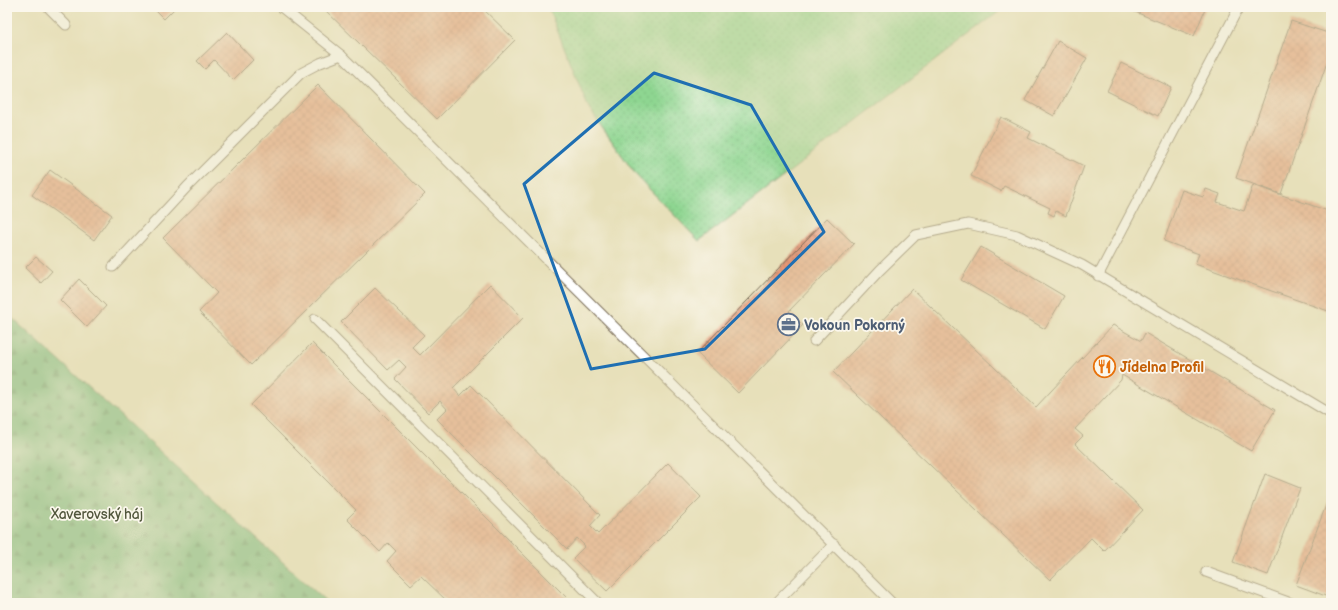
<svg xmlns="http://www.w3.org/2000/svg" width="1338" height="610" viewBox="0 0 1338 610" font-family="'Balsamiq Sans',sans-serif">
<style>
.grass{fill:url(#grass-dots);stroke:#648058}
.forest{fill:url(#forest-firs);stroke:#56704c}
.building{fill:url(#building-cross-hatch)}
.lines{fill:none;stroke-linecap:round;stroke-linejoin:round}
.lane-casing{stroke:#776a55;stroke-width:11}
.lane{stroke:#fff;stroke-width:9}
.marked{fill:none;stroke:#1f6fb2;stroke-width:3;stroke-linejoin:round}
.labels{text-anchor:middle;stroke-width:3.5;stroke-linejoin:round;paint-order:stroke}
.service-label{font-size:14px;font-weight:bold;fill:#4e5e75;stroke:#fbf7ec;text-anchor:start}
.food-label{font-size:14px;font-weight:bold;fill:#c56008;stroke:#fbf7ec;text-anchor:start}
.park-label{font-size:14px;fill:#50553b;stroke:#fbf7ec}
</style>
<defs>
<pattern id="grass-dots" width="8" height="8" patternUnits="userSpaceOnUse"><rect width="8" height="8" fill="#8ed691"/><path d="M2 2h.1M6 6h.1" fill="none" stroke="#7bb87d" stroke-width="1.8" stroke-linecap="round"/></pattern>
<pattern id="forest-firs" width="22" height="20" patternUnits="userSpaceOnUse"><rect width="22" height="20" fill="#72b77b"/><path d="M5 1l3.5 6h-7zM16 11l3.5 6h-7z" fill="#5f9564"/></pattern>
<pattern id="building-cross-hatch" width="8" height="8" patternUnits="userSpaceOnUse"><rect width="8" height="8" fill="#e59876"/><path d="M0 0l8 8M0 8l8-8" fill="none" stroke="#bb7c60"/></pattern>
</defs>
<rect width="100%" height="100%" fill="#fbf7ec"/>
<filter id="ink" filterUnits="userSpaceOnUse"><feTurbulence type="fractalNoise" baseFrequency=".025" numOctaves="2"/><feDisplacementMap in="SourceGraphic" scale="8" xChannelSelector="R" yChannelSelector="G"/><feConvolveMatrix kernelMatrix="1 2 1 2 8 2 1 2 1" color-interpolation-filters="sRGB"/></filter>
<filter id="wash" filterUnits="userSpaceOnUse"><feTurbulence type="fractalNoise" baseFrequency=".012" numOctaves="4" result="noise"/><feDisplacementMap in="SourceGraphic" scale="16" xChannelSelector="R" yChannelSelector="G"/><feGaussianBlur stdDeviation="0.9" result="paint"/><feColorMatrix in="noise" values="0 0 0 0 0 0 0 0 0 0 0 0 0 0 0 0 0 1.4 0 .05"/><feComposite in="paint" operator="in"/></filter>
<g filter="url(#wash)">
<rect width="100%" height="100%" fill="#e7e0ba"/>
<!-- grass -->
<polygon class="grass" points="548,7 1005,7 699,241 636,175 589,109"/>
<!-- forest -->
<polygon class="forest" points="7,310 12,318 328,603 7,603"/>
<g id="blocks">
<!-- building -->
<g class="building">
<polygon points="152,7 176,7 164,19"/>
<polygon points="322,7 481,7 515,40 437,119"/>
<polygon points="1123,7 1206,7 1194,36"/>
<polygon points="1291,21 1331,34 1331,51 1281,194 1236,178"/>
<polygon points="227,32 253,60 233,80 214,60 205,69 197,61"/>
<polygon points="1058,41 1087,58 1054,116 1025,100"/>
<polygon points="1121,63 1171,87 1158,116 1107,91"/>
<polygon points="318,85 425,194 251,365 199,312 217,293 163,238"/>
<polygon points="1001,117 1031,132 1028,138 1084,166 1066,216 1056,211 1054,216 1048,213 1050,208 1004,186 1001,191 971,176"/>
<polygon points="50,170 112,215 94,240 32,195"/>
<polygon points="1253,185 1331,212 1331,312 1195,264 1199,254 1164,241 1182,190 1203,197 1206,189 1220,194 1217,202 1244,211"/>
<polygon points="827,218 854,244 789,311 803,325 738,393 697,353"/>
<polygon points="981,247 1064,296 1045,329 961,280"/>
<polygon points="36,257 52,271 41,283 25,268"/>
<polygon points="79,279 106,306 87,327 60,300"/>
<polygon points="490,284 523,318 453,388 460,396 471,385 600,515 590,526 598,534 668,463 701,497 607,591 573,558 585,546 577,538 567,549 437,419 447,409 440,401 428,413 395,379 406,367 399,360 388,370 341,322 375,288 424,335 412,347 420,355"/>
<polygon points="912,289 1036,407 1113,325 1141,341 1145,333 1275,410 1251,451 1122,375 1121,380 1075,429 1083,436 1075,444 1143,510 1104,551 1091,538 1050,580 833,372"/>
<polygon points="312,343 572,603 449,603 421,576 411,585 387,561 396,551 388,543 380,552 347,519 356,510 251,405"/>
<polygon points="1265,474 1300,488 1268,575 1233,562"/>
<polygon points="1331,492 1331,598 1296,585"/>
</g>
</g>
</g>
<g filter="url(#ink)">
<use href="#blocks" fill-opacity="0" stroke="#776a55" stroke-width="1"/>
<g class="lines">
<defs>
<g id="lane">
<polyline points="48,7 66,25"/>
<polyline points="281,7 341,55 892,603"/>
<polyline points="113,267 187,187 301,73 320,63 341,55"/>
<polyline points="1098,276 1239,7"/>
<polyline points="315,319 598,603"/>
<polyline points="814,341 880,270 916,235 968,224 1017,235 1082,265 1331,414"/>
<polyline points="1206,572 1291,603"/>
<polyline points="776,603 834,544"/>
</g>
</defs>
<!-- lane casing -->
<use href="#lane" class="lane-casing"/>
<!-- lane -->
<use href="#lane" class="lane"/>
</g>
</g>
<!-- marked area -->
<path d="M0 0H1338V610H0ZM654 73 751 105 824 232 705 349 591 369 524 184Z" fill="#e7e0ba" fill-opacity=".55" fill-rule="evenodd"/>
<path class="marked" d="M654 73 751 105 824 232 705 349 591 369 524 184Z"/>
<!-- icons -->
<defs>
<symbol id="office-ring" viewBox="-11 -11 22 22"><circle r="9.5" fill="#fbf7ec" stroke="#5c6f8a" stroke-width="1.5"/><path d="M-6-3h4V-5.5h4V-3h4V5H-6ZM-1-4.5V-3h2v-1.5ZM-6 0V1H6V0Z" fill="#5c6f8a"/></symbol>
<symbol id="restaurant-ring" viewBox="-11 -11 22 22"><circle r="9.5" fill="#fbf7ec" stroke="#e8710a" stroke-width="1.5"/><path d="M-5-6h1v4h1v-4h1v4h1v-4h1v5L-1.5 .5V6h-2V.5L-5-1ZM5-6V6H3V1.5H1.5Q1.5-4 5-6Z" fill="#e8710a"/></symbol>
</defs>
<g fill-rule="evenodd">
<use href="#office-ring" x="776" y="312" width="25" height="25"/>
<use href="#restaurant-ring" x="1092" y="354" width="25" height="25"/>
</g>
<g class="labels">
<!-- service labels -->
<g class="service-label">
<text x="804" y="330">Vokoun Pokorný</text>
</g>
<!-- food labels -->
<g class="food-label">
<text x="1120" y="372">Jídelna Profil</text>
</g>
<!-- park labels -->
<g class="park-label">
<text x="97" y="519">Xaverovský háj</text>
</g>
</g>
<!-- margin -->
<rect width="1338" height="610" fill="none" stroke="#fbf7ec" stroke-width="24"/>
</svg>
